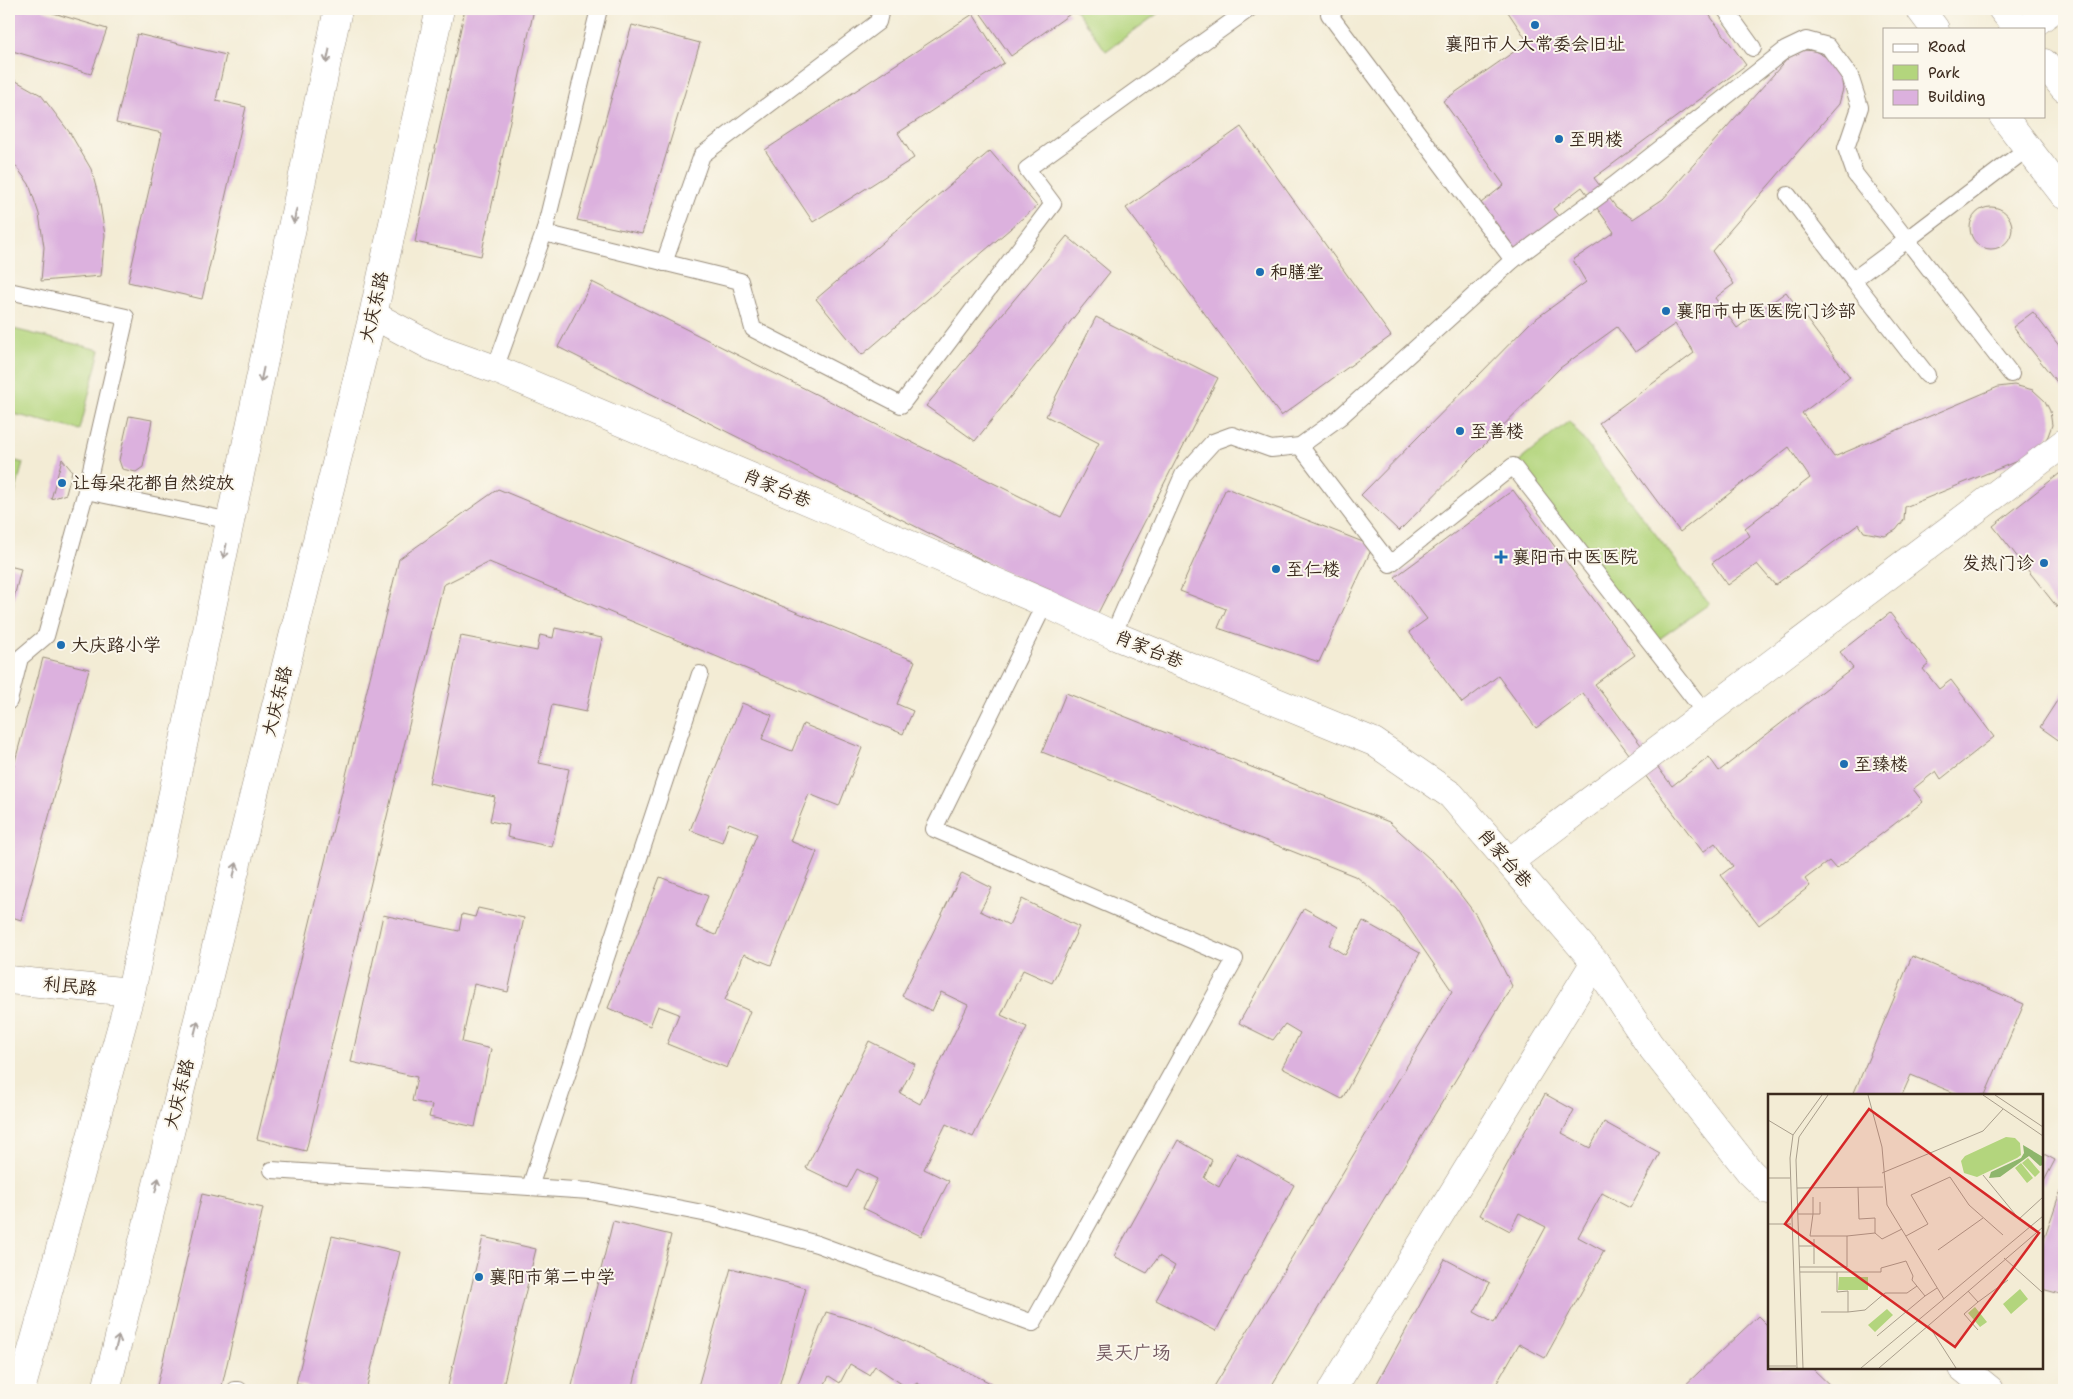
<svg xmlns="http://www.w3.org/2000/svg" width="2073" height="1399" viewBox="0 0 2073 1399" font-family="'Shantell Sans','LXGW WenKai TC',sans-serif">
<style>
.green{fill:#b3d57d;stroke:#77804e}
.building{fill:#dcb1de}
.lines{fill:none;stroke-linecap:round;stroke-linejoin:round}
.lane-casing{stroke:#978b7a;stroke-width:18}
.street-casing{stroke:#978b7a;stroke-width:29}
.secondary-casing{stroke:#978b7a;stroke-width:29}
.primary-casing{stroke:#978b7a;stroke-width:29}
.lane{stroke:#fff;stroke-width:16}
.street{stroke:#fff;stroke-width:28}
.secondary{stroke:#fff;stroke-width:28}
.primary{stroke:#fff;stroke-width:28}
.oneway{stroke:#a79f9a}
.poi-dot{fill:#1f6fb2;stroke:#fbf7ec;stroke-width:2}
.labels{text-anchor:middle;stroke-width:4;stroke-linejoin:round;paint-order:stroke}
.poi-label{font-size:18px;fill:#3b2a1e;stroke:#fbf7ec;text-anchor:start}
.street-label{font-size:18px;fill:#3b2a1e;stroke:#fbf7ec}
.neighbourhood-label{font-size:19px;fill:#735961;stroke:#fbf7ec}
.inset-road{fill:none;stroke:#a99e8c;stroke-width:1}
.view{fill:#d62828;fill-opacity:0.15;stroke:#d62828;stroke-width:2.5}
.inset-edge{fill:none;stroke:#3b2a1e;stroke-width:2.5}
</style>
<rect width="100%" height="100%" fill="#fbf7ec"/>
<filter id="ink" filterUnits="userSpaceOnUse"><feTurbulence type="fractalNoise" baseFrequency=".02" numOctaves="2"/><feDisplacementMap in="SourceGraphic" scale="10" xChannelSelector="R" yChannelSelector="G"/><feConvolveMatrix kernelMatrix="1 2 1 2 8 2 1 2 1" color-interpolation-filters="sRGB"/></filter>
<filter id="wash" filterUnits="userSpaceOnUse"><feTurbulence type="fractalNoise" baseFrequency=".0096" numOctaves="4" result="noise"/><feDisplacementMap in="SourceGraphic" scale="20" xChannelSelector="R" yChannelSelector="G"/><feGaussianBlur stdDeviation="1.12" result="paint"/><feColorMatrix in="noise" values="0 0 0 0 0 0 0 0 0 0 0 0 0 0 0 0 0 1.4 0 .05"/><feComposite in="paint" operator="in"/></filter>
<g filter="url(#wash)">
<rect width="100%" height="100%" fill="#f3ecd5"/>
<!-- green -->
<g class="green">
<polygon points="1075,9 1164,9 1106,51"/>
<polygon points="9,328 100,350 80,430 9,413"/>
<polygon points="1569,421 1709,604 1652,644 1513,466"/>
<polygon points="9,459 23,463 9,516"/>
</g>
<g id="blocks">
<!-- building -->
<g class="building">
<polygon points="9,9 40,9 107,29 91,74 9,50"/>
<polygon points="465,9 534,9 481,256 415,242"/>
<polygon points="983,9 1066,9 1070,14 1011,56 979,11"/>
<polygon points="1506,9 1705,9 1746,65 1594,178 1616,207 1633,219 1663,199 1789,57 1804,50 1815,51 1826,57 1835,65 1841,76 1843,89 1839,104 1712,251 1734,284 1715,298 1737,328 1786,292 1850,377 1802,413 1834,457 1998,387 2014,385 2033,390 2045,401 2050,411 2052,425 2048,436 2040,448 2027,457 1905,507 1904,520 1896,530 1885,536 1864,532 1859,524 1775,585 1757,564 1728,585 1712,563 1750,536 1745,528 1810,478 1789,447 1680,532 1599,423 1694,353 1675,324 1635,352 1617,327 1560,368 1399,531 1361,495 1530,323 1586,282 1573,260 1614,232 1582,187 1553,209 1560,218 1516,250 1481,203 1504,185 1443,101 1528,42"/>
<polygon points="973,14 1004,63 898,133 914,158 813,222 765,150"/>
<polygon points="632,25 700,43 642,234 577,220"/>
<polygon points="137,34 226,55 216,100 246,107 202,299 128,282 162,133 116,123"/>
<polygon points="9,77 41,95 70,133 91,169 99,198 105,235 101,276 41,281 44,247 39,214 29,184 9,157"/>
<polygon points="1241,127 1391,336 1281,416 1126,208"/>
<polygon points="990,151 1037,206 862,355 816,299"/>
<circle cx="1991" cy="228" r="21"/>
<polygon points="1067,236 1110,272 975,441 926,406"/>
<polygon points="592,282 1061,517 1099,443 1046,416 1096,317 1218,378 1096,617 558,347"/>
<polygon points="2033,312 2064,352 2064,391 2013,327"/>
<polygon points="129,416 152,420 143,467 136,472 122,469 119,460"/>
<polygon points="62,459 72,471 66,494 51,499"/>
<polygon points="2064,470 2064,601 2057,607 1993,526"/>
<polygon points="1226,488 1373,546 1319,662 1218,628 1226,609 1180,591"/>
<polygon points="498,489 915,661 897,704 913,711 903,734 489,562 443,585 306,1151 257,1139 399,559"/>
<polygon points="1513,490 1635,655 1595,684 1672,786 1709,757 1719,771 1853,668 1840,652 1890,613 1929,664 1923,669 1939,689 1951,680 1994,737 1941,779 1936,771 1913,789 1923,802 1836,869 1829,861 1805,879 1810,886 1759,925 1721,875 1733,866 1715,843 1703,852 1583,693 1536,728 1498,676 1462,703 1409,632 1427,619 1395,577"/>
<polygon points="9,566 21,569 9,618"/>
<polygon points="555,628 602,638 586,712 552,705 539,763 569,769 552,847 507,837 509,825 490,821 495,797 429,783 461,636 537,651 540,635 553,638"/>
<polygon points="43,658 89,669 21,920 9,916 9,783"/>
<polygon points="2064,690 2064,744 2040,727"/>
<polygon points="1066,693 1389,822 1441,869 1476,915 1512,986 1269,1390 1212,1390 1452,991 1396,909 1357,877 1042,752"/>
<polygon points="742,703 772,715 762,739 792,751 803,724 862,748 839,806 809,794 790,841 817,852 771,965 744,954 725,1000 750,1011 727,1068 667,1044 679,1014 658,1006 650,1026 608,1008 660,877 708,896 696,927 716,935 757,834 729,823 722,842 690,830"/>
<polygon points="962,873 992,888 980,911 1009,925 1022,899 1079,927 1052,983 1023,970 1001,1015 1027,1027 973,1137 946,1124 924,1169 949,1181 921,1236 863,1208 877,1179 857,1169 847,1188 806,1168 869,1041 915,1064 900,1093 920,1104 968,1005 941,992 932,1011 902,996"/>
<polygon points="478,908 524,918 508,992 474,984 462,1042 491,1049 475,1127 429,1117 432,1105 412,1101 417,1077 351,1062 383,915 459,931 462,914 475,917"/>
<polygon points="1304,908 1338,927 1329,945 1345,955 1363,921 1420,953 1342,1099 1282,1068 1300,1033 1285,1024 1273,1040 1239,1023"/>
<polygon points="1912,956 2024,1004 1985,1095 1959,1095 1911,1075 1902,1095 1853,1095"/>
<polygon points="1545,1094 1574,1110 1562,1133 1590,1148 1604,1122 1660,1153 1630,1208 1602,1193 1578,1237 1604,1251 1545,1358 1519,1344 1494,1388 1498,1390 1436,1390 1427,1386 1425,1390 1391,1390 1377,1383 1445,1259 1490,1283 1474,1312 1494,1323 1546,1227 1519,1213 1510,1231 1480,1215"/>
<polygon points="1178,1140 1212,1160 1204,1178 1219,1187 1237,1153 1294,1185 1216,1331 1156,1300 1175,1266 1159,1256 1147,1273 1114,1256"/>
<polygon points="2042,1153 2055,1160 2042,1185"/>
<polygon points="2064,1180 2064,1295 2042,1289 2042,1246"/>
<polygon points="202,1194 263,1208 221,1390 156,1390"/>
<polygon points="613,1221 671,1235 632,1390 571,1390"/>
<polygon points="332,1236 400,1252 366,1390 324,1390 296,1384"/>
<polygon points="483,1237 536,1249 502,1390 447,1390"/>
<polygon points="731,1268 806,1288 778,1390 697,1390"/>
<polygon points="826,1312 871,1325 1005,1390 929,1390 917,1383 909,1389 875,1366 869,1375 850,1364 840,1383 829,1376 822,1390 796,1390"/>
<polygon points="1758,1316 1769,1327 1769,1368 1812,1368 1835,1390 1680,1390"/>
</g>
</g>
</g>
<g filter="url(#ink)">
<use href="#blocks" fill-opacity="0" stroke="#978b7a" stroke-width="1"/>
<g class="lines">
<defs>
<g id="lane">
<polyline points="1725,9 1753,48"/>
<polyline points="1788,195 1853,280"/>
<polyline points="544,233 599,9"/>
<polyline points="1513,260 1614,185 1785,50 1806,40 1828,46 1850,76 1860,107 1846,148 1855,174 1907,240 2028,148"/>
<polyline points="664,263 702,155 878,22 881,9"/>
<polyline points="9,291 126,317 86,491 231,521"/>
<polyline points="495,369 544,233 740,281 753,329 901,405 1053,204 1027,169 1249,9"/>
<polyline points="1927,375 1853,280 1907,240 2011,374"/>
<polyline points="1300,446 1390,564 1513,466 1706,714"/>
<polyline points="1113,635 1183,475 1213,442 1232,435 1271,449 1300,446 1340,417 1513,260 1329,14 1336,9"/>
<polyline points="9,701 20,658 46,636 86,491"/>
<polyline points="272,1170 590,1191 713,1215 817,1244 1033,1323 1235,959 934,829 1045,603"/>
<polyline points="530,1187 700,674"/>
<polyline points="235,1390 239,1390"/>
</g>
<g id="street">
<polyline points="2026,29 2054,9"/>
<polyline points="1509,862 2064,443"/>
<polyline points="9,980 131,992"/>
<polyline points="1332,1390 1595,962"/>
</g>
<g id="secondary">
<polyline points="373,315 433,347 495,369 832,511 1045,603 1113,635 1374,742 1451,795 1595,962 1649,1044 1750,1172 1769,1190"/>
<polyline points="1963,1368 1990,1390"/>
</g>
<g id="primary">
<polyline points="1920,9 1935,29"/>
<polyline points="2002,9 2018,29"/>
<polyline points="2044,63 2064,88"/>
<polyline points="2003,116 2064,195"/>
<polyline points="21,1390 131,992 338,9"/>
<polyline points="106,1390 373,315 440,9"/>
</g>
</defs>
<!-- lane casing -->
<use href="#lane" class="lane-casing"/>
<!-- street casing -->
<use href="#street" class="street-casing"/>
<!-- secondary casing -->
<use href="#secondary" class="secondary-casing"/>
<!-- primary casing -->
<use href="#primary" class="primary-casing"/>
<!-- lane -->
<use href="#lane" class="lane"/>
<!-- street -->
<use href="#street" class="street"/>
<!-- secondary -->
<use href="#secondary" class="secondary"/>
<!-- primary -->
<use href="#primary" class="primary"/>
</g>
<!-- one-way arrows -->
<defs><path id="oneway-shaft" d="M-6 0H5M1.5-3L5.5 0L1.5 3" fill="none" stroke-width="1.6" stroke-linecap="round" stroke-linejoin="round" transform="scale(1.25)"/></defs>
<g class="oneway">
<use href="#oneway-shaft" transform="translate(328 56) rotate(102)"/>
<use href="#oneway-shaft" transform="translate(295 216) rotate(102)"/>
<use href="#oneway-shaft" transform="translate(262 375) rotate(102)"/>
<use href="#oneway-shaft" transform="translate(225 551) rotate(102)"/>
<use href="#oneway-shaft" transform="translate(235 870) rotate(-76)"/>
<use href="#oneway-shaft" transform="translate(196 1028) rotate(-76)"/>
<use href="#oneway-shaft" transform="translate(157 1185) rotate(-76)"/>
<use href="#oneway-shaft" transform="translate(117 1343) rotate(-76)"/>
</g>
</g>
<!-- markers -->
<g class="poi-dot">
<circle cx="1535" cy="25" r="5"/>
<circle cx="1559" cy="139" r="5"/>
<circle cx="1260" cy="272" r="5"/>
<circle cx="1666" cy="311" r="5"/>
<circle cx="1460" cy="431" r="5"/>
<circle cx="62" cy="483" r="5"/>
<path d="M1498.5 549.5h5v5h5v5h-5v5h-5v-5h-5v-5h5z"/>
<circle cx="2044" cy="563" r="5"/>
<circle cx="1276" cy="569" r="5"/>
<circle cx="61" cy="645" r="5"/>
<circle cx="1844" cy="764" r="5"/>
<circle cx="479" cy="1277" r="5"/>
</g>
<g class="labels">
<!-- poi labels -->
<g class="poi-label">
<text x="1535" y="50" text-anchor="middle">襄阳市人大常委会旧址</text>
<text x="1569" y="145">至明楼</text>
<text x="1270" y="278">和膳堂</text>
<text x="1676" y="317">襄阳市中医医院门诊部</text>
<text x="1470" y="437">至善楼</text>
<text x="72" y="489">让每朵花都自然绽放</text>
<text x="1512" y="563">襄阳市中医医院</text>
<text x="2034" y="569" text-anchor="end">发热门诊</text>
<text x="1286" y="575">至仁楼</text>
<text x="71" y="651">大庆路小学</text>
<text x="1854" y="770">至臻楼</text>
<text x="489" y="1283">襄阳市第二中学</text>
</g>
<!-- street labels -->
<g class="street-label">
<text transform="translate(374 307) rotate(-77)" y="6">大庆东路</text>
<text transform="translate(777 488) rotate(23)" y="6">肖家台巷</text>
<text transform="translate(1149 649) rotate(22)" y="6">肖家台巷</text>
<text transform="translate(277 701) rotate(-76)" y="6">大庆东路</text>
<text transform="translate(1505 858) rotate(49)" y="6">肖家台巷</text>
<text transform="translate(70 986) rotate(6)" y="6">利民路</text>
<text transform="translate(179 1094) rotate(-76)" y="6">大庆东路</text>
</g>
<!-- neighbourhood labels -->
<g class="neighbourhood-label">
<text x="1133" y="1359">昊天广场</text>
</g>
</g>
<!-- overview -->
<g transform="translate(1768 1094)">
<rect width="275" height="275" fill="#f3ecd5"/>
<path d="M238 43 247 44 252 49 253 61 249 64 209 83 196 79 193 67 197 62ZM260 64 272 78 267 83 254 69ZM253 69 265 84 259 89 247 74ZM71 183H100V196H70ZM252 195 260 205 243 220 235 210ZM207 213 219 228 212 233 200 219ZM119 215 125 221 107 238 100 231Z" fill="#b3d57d"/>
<path d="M255 51 275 63V71L272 72 261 62 232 83 221 84 223 78 253 64 256 59Z" fill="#8eb66c"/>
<path class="inset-road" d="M100 1 114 53 119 111 176 205M215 1 275 42M227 1 275 33M0 26 25 41M114 79 215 37 235 15M215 81 251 125 275 103M0 84H22M90 93 91 125 107 124V139M29 94 115 93M45 103V120H52V108M30 120H45L42 142H79M0 130H23M138 142 160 130 143 101 182 83 201 111 235 141M31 152H46V145M46 152V170M170 156 215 124M236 164 275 199M31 173H79V142L107 139 114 145 134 135M32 178H113V174L138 167 145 182 144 186 157 202 169 194M200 197 210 208 196 220 210 236M210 208 240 186M53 218H80V197L69 198V178M80 218 97 216 117 199H139L149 192M161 232 188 274M109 242 157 202M0 272H28M29 274 22 64 25 41 54 1M35 274 28 66 31 43 60 1M93 274 275 122M111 274 275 133"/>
<path class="view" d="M101 15 271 139 187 253 17 130Z"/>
<rect width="275" height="275" class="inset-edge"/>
</g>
<!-- margin -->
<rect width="2073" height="1399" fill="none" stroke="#fbf7ec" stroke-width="30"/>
<!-- legend -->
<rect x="1883" y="28" width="162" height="90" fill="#fbf7ec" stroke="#aea59a"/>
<rect x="1893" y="44" width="25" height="8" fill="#ffffff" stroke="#aea59a"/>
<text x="1928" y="52" font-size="15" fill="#3b2a1e">Road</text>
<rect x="1893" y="65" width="25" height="15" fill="#b3d57d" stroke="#aea59a"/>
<text x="1928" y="78" font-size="15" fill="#3b2a1e">Park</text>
<rect x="1893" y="90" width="25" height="15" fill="#dcb1de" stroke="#aea59a"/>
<text x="1928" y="102" font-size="15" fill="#3b2a1e">Building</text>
</svg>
